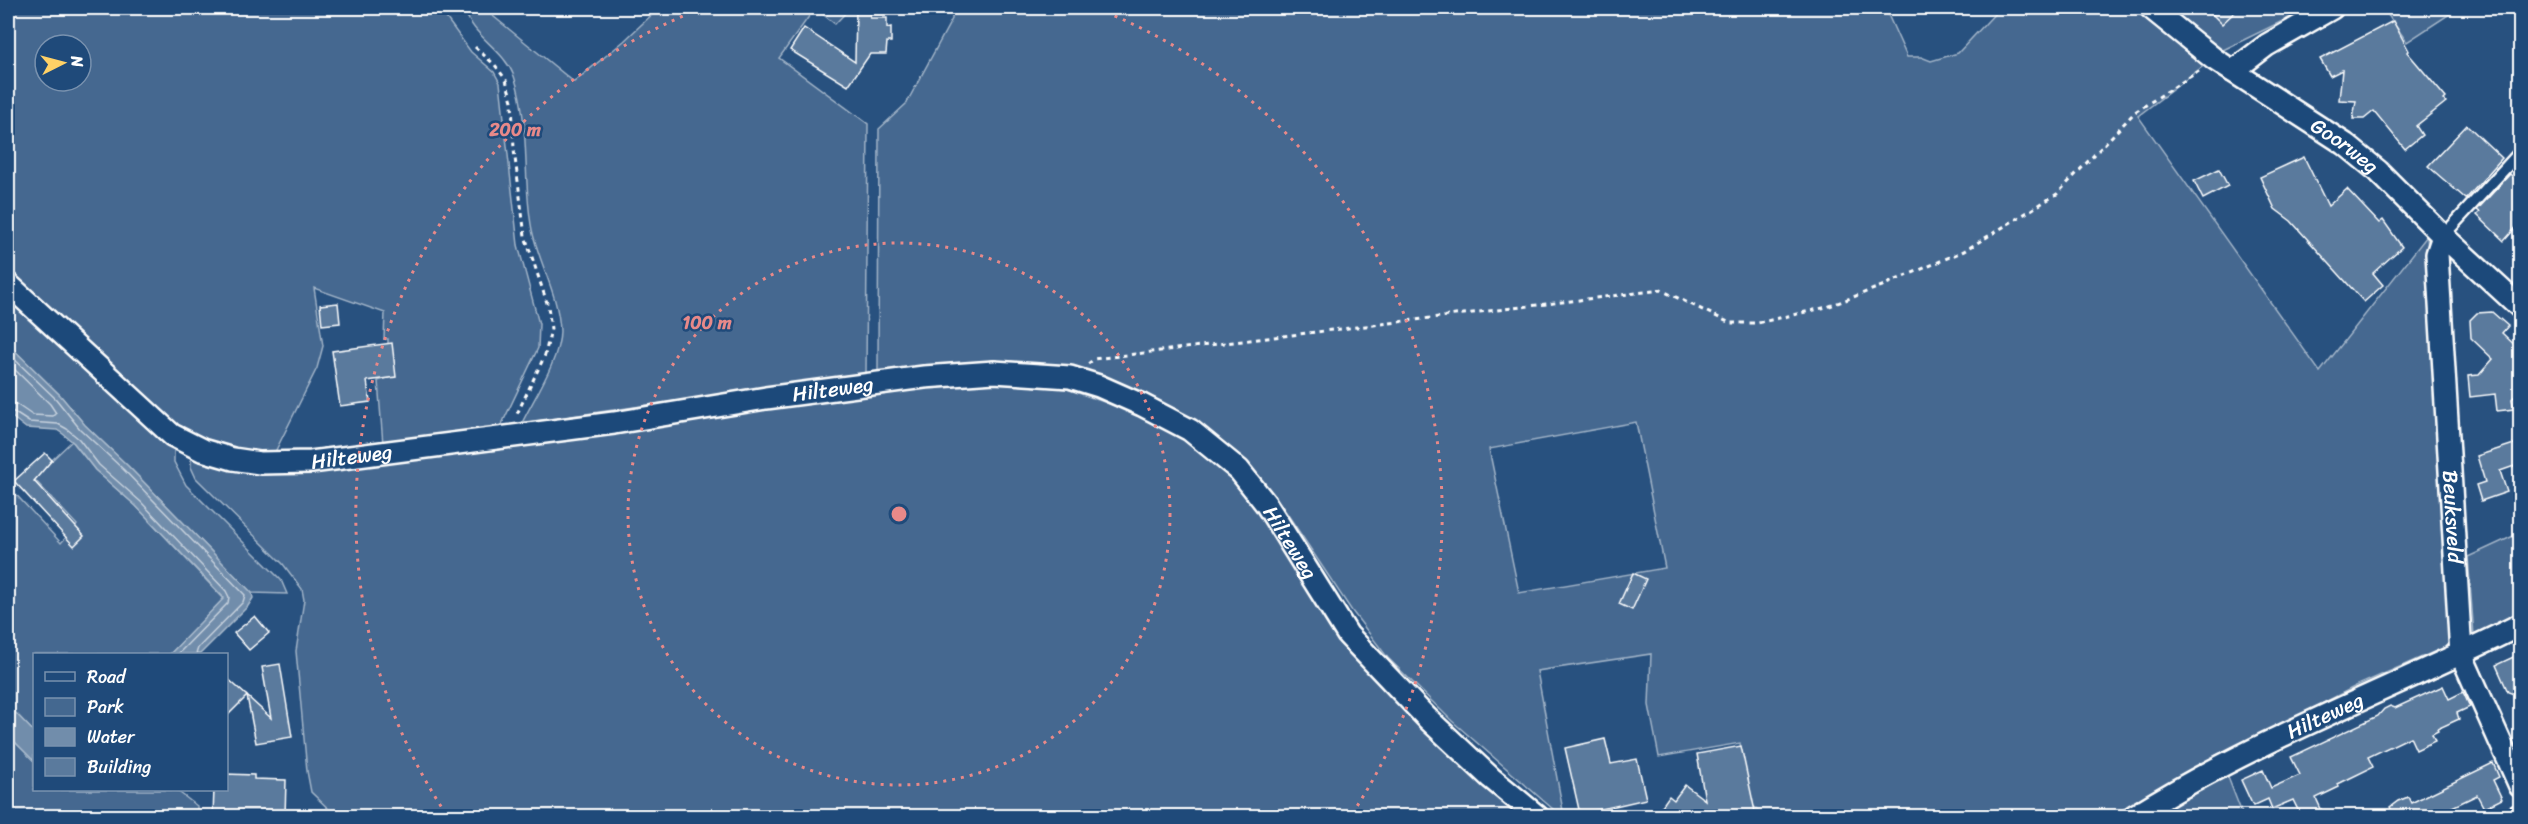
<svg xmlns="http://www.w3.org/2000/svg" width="2528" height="824" viewBox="0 0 2528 824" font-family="Sriracha,sans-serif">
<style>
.green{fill:#446890;stroke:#a2b4c8;stroke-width:1.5;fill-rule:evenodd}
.water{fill:#718dab;stroke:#aabbcd;stroke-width:1.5}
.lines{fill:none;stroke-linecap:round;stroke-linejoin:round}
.shore{stroke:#c6d1dd;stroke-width:1.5}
.building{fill:#5a7a9d;stroke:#fff;stroke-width:1.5}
.lane-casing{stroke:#fff;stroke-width:15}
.street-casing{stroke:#fff;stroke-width:26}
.path{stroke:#fff;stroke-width:3;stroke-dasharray:4.5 4.5;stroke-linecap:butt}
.lane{stroke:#1f4a7a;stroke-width:10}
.street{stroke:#1f4a7a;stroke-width:21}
.ring{fill:none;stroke:#e88989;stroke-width:3;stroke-dasharray:3 6}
.labels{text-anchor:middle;stroke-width:5;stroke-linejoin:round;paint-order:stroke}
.street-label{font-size:21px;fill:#fff;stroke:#1f4a7a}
.centre{fill:#e88989;stroke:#1f4a7a;stroke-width:3}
.ring-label{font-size:18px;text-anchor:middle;font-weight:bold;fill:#e88989;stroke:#1f4a7a;stroke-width:5;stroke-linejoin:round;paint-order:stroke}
</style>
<rect width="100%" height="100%" fill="#28517f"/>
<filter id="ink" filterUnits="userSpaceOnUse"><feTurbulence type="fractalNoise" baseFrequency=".0167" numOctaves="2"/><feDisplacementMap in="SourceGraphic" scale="12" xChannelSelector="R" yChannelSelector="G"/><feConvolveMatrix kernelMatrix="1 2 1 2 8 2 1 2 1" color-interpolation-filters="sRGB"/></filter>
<g filter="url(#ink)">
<!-- green -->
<g class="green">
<path d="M8 8H439L471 52 494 72 500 83 518 245 539 324 538 348 501 426 383 444 378 381 388 378V339H384L385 313 314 288 323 346 317 368 275 452H248L213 444 172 423 8 273ZM45 45H81V81H45Z"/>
<path d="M464 8H483L574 82 624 41 659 8H850L835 24 815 8 779 58 868 124 866 374 522 423C534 398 560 359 560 331 559 296 539 263 532 230 522 179 531 125 514 76 503 48 472 37 464 8Z"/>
<path d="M943 8H1885L1907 57H1921L1931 61 1958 53 2000 8H2132L2206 64 2138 116 2320 372 2427 236 2452 644 2356 686 2203 765 2123 816H1765L1750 803 1740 743 1659 757 1649 705 1651 654 1537 671 1564 816H1561L1452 721 1388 658 1352 611 1280 503 1253 471 1231 451 1085 370 995 363 878 373 879 129 906 104 952 19V10ZM1636 422 1665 568 1519 593 1489 449Z"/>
<polygon points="2167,8 2309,8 2223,50"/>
<polygon points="2383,8 2459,8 2407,42"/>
<polygon points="8,298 174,445 174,462 186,485 281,580 287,594 252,593 128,466 85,425 60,395 8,344"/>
<path d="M991 382 1067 389 1147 417 1195 446 1235 481 1250 500 1266 521 1310 591 1531 816H336L311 792 307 771 296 651 304 600 302 589 283 564 196 478 191 467V457C241 477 294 474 346 469L879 393Z"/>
<polygon points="72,441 95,470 136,506 224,599 170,654 34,654 34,732 8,705 8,486 61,543 77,525 33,478"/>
<polygon points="2520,533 2520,613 2474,635 2468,557"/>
<polygon points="8,735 34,761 34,790 176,790 197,806 197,816 8,816"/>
<polygon points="2226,772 2243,816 2170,816 2166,807"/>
</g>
<!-- water -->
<g class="water">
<polygon points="8,344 60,395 85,425 128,466 252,593 253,598 248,606 200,654 170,654 224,598 136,506 95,470 74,443 63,434 57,430 26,428 8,414"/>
<polygon points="8,705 34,732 34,761 8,735"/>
</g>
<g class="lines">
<!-- shore -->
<g class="shore">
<polyline points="8,353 56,399 80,429 124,470 245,595 243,602 198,648 196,654"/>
<polyline points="8,363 50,404 56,413 53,416 32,415 16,404 8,402"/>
<polyline points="8,410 12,411 29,422 58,424 67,429 79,439 99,465 141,502 226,591 229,597 228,603 178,654"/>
</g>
</g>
<!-- building -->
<g class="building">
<polygon points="856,8 870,8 870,18 887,18 887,28 891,27 891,42 887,42 886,54 870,54 848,86 790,50 804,28 855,62"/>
<polygon points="2206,8 2239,8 2222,24"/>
<polygon points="2393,21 2409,51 2407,52 2446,98 2444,100 2446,102 2416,126 2422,135 2405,149 2374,111 2364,119 2353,119 2356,101 2339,100 2342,70 2330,76 2320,59"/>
<polygon points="2467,125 2502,158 2466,199 2428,166"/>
<polygon points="2304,157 2328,206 2347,189 2379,223 2383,220 2402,247 2373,273 2383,285 2364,302 2291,221 2275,209 2260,177"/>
<polygon points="2219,169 2228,186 2203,199 2194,181"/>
<polygon points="2510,174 2520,184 2520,223 2504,241 2477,215 2480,212 2477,210"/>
<polygon points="338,303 340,323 322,325 320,305"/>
<polygon points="2492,312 2508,326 2502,333 2520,350 2520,390 2512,399 2514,409 2497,411 2495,394 2470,397 2468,376 2479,375 2493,359 2471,338 2470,320 2477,313"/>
<polygon points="392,343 396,377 367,381 370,402 340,406 332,351"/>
<polygon points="2520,442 2520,464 2500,471 2507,492 2481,501 2476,485 2485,482 2477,456"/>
<polygon points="45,453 52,460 34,481 84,536 74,546 14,481"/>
<polygon points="1633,573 1646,579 1632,610 1619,604"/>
<polygon points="255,616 269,633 249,650 234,633"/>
<polygon points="2520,654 2520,696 2508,692 2496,665"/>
<polygon points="280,664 292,737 256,743 247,696 271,718 262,667"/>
<polygon points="226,677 247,696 226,717"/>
<polygon points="2443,686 2449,699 2463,692 2470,707 2457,713 2459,719 2437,729 2438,731 2432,734 2435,741 2416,750 2410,737 2368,757 2373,767 2338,784 2339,787 2316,798 2322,811 2310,816 2301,816 2293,800 2272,809 2268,799 2253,806 2241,780 2263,770 2271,788 2300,775 2291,757 2378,716 2384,709 2390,706 2395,708"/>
<polygon points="1605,739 1611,764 1637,759 1646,799 1580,814 1565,748"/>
<polygon points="1741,746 1756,816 1655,816 1669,796 1674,800 1685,785 1705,800 1697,754"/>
<polygon points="2493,763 2499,777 2493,780 2502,799 2484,808 2477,795 2450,808 2454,816 2382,816 2392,811 2390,807 2398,801 2408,797 2411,803"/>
<polygon points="226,774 254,775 254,779 286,780 285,816 213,816 214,789 226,789"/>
</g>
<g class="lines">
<defs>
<polyline id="lane" points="2443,236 2520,152"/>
<g id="street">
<path id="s1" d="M2151 8 2214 59 2345 144 2378 171 2443 236 2520 307"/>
<polyline points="2233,71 2267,45 2332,8"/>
<path id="s2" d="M2443 236 2437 254 2461 654 2520 786"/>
<path id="s3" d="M8 284 172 435 202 450 233 459 260 463 311 462 614 423 766 398 924 377 994 372 1070 377 1099 386 1142 405 1190 430 1239 470 1266 504 1348 635 1427 718 1491 778 1537 816"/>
<path id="s4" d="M2134 816C2256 739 2392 689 2520 625"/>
<polyline points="2518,816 2520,815"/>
</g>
</defs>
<!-- lane casing -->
<use href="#lane" class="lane-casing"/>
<!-- street casing -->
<use href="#street" class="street-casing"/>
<!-- path -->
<g class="path">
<polyline points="475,47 495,65 506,80 512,101 514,150 525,236 548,306 551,329 545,355 516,416"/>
<polyline points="2519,82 2520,81"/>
<polyline points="1088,364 1094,359 1661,290 1730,323 1758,323 1827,307 1882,286 1964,251 2057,194 2135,112 2199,71"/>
</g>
<!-- lane -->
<use href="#lane" class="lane"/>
<!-- street -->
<use href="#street" class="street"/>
</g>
</g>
<!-- distance rings -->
<g class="ring">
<circle cx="899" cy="514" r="271"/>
<path d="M446 814A543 543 0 0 1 700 9M1098 9A543 543 0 0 1 1352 814"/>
</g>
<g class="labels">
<!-- street labels -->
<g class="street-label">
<text dy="7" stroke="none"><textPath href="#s1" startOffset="238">Goorweg</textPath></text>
<text dy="7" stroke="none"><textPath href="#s3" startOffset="894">Hilteweg</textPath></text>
<text dy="7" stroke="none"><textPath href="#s3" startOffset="408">Hilteweg</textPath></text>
<text dy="7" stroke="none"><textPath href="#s2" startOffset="282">Beuksveld</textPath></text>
<text dy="7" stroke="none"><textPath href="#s3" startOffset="1416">Hilteweg</textPath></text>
<text dy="7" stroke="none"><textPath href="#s4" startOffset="216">Hilteweg</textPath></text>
</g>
</g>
<circle cx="899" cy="514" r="9" class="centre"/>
<g class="ring-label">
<text x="515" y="136">200 m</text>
<text x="707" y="329">100 m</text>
</g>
<!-- margin -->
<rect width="2528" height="824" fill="none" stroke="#1f4a7a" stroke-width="30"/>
<rect x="15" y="15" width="2498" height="794" fill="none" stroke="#fff" stroke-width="2" filter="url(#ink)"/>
<!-- legend -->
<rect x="33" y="653" width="195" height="138" fill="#1f4a7a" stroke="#7992af" stroke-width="1.5"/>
<rect x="45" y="672" width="30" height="9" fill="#1f4a7a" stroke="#7992af" stroke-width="1.5"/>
<text x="87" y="683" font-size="18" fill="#ffffff">Road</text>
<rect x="45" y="698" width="30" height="18" fill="#446890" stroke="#7992af" stroke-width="1.5"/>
<text x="87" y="713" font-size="18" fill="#ffffff">Park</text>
<rect x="45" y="728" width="30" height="18" fill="#718dab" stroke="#7992af" stroke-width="1.5"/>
<text x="87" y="743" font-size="18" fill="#ffffff">Water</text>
<rect x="45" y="758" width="30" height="18" fill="#5a7a9d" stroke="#7992af" stroke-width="1.5"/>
<text x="87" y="773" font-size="18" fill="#ffffff">Building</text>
<!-- north arrow -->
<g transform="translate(63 63) rotate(84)"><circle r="28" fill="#1f4a7a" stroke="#7992af" stroke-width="1.5"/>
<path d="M0-4.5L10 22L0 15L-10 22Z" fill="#ffd166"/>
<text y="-9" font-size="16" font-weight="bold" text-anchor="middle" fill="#ffffff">N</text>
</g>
</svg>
